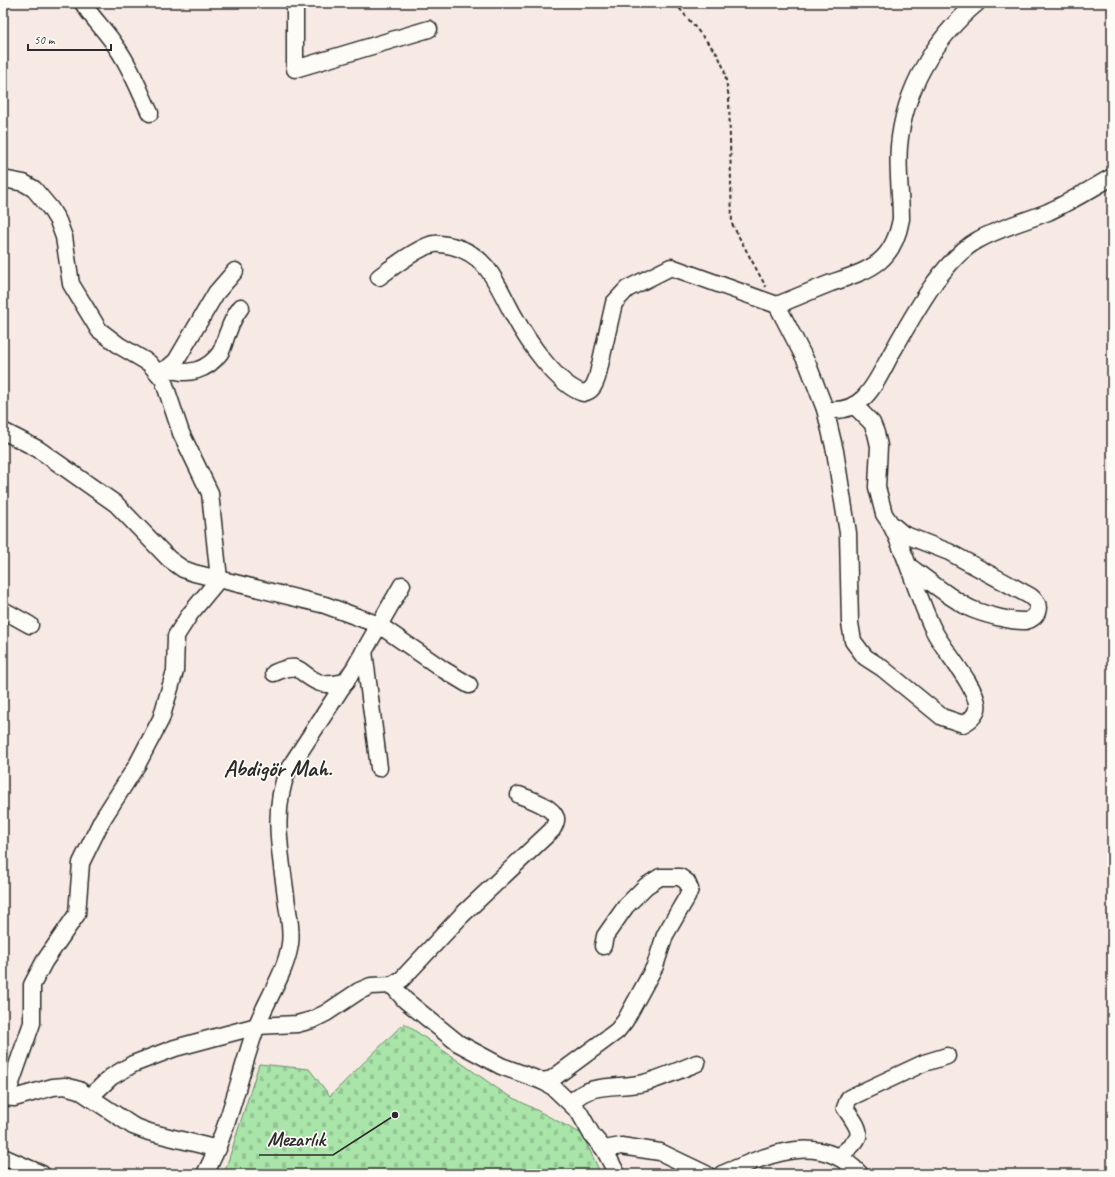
<svg xmlns="http://www.w3.org/2000/svg" width="1115" height="1177" viewBox="0 0 1115 1177" font-family="Caveat,sans-serif">
<style>
.cemetery{fill:url(#cemetery-stones);stroke:#6a886a}
.lines{fill:none;stroke-linecap:round;stroke-linejoin:round}
.minor-casing{stroke:#2b2b2b;stroke-width:19}
.path{stroke:#2b2b2b;stroke-width:2;stroke-dasharray:4 3;stroke-linecap:butt}
.minor{stroke:#fdfcf7;stroke-width:16}
.labels{text-anchor:middle;stroke-width:3.5;stroke-linejoin:round;paint-order:stroke}
.district-label{font-size:23px;font-weight:bold;fill:#2b2b2b;stroke:#fdfcf7}
.leader{fill:none;stroke:#2b2b2b;stroke-width:1.5}
.callout-dot{fill:#2b2b2b;stroke:#fdfcf7;stroke-width:1.5}
.callout-label{font-size:20px;text-anchor:middle;font-weight:bold;fill:#2b2b2b;stroke:#fdfcf7;stroke-width:3.5;stroke-linejoin:round;paint-order:stroke}
</style>
<defs>
<pattern id="cemetery-stones" width="16" height="16" patternUnits="userSpaceOnUse"><rect width="16" height="16" fill="#a9e4a9"/><path d="M2 7V4a2 2 0 0 1 4 0v3zM10 15v-3a2 2 0 0 1 4 0v3z" fill="#92c492"/></pattern>
</defs>
<rect width="100%" height="100%" fill="#f7eae4"/>
<filter id="ink" filterUnits="userSpaceOnUse"><feTurbulence type="fractalNoise" baseFrequency=".025" numOctaves="2"/><feDisplacementMap in="SourceGraphic" scale="8" xChannelSelector="R" yChannelSelector="G"/><feConvolveMatrix kernelMatrix="1 2 1 2 8 2 1 2 1" color-interpolation-filters="sRGB"/></filter>
<g filter="url(#ink)">
<!-- cemetery -->
<polygon class="cemetery" points="404,1023 504,1093 582,1134 601,1174 224,1174 259,1064 309,1069 330,1096"/>
<g class="lines">
<defs>
<g id="minor">
<path d="M83 3C92 18 105 30 115 45 130 65 139 90 150 113"/>
<polyline points="295,3 295,69 429,29"/>
<polyline points="3,179 24,183 34,189 50,208 58,221 64,237 71,284 99,330 120,346 149,363 163,379 181,433 210,493 219,579 190,614 176,636 175,671 161,719 137,765 102,820 81,863 77,914 44,962 32,985 32,1023 6,1097"/>
<path d="M379 277C391 268 420 246 434 244 440 243 446 245 452 246 489 255 497 286 514 316 527 340 556 384 583 393 592 391 594 386 597 378L614 303 627 289 671 267 777 305C795 298 813 290 831 283 869 270 893 264 901 219 901 195 897 170 899 146 904 90 934 39 977 3"/>
<path d="M777 305 808 365 825 409C866 417 878 376 894 349 907 326 920 303 935 282 947 266 961 249 978 240 999 228 1026 221 1048 212 1070 202 1091 189 1112 177"/>
<path d="M168 368C187 377 208 370 220 353 224 347 225 338 228 332 231 323 235 315 241 307"/>
<polyline points="158,372 168,368 176,361 216,293 235,271"/>
<path d="M854 405 872 423 876 433 879 446 877 487 884 514 890 523 903 534 949 552 1030 596C1035 600 1040 604 1037 612 1036 616 1031 620 1026 621 1013 622 987 615 974 610 956 603 927 579 910 567"/>
<path d="M825 409 835 451 848 533 850 623 853 641 865 657 882 668 942 717 963 724C971 720 979 713 977 703 973 682 943 650 933 629 916 594 908 557 890 523"/>
<polyline points="3,431 38,449 116,504 169,559 183,569 194,573 325,605 379,625 444,670 469,685"/>
<polyline points="3,610 30,625"/>
<polyline points="364,651 379,768"/>
<path d="M274 673C303 660 297 674 320 683 328 686 338 683 346 682"/>
<polyline points="392,985 405,1000 458,1043 501,1066 542,1081 553,1087 579,1112 592,1135 604,1149 617,1174"/>
<polyline points="542,1081 552,1079 617,1031 625,1021 655,966 665,935 687,897 690,889 687,882 680,877 660,877 646,886 626,906 605,936 603,946"/>
<polyline points="3,1097 14,1098 53,1087 65,1086 79,1090 133,1126 149,1132 218,1149"/>
<path d="M90 1097 111 1077 133 1064 175 1048 257 1026 297 1024 312 1020 326 1013 359 991 371 986 392 985 402 979 461 916 552 830C554 826 557 822 556 818 552 806 530 799 519 795"/>
<path d="M571 1103C590 1081 619 1089 644 1083 662 1078 680 1070 697 1063"/>
<polyline points="604,1149 621,1146 660,1152 706,1174"/>
<path d="M839 1156C864 1136 864 1135 845 1108L849 1098 924 1063 947 1056"/>
<polyline points="3,1157 42,1174"/>
<path d="M205 1174C230 1127 239 1075 257 1025 267 999 286 972 290 944 292 930 289 918 287 905 282 860 270 813 288 770L355 667 402 585"/>
<path d="M722 1174C768 1155 819 1130 860 1174"/>
</g>
</defs>
<!-- minor casing -->
<use href="#minor" class="minor-casing"/>
<!-- path -->
<polyline class="path" points="675,3 718,55 724,69 729,98 732,224 766,287"/>
<!-- minor -->
<use href="#minor" class="minor"/>
</g>
</g>
<g class="labels">
<!-- district labels -->
<g class="district-label">
<text x="278" y="776">Abdigör Mah.</text>
</g>
</g>
<!-- callouts -->
<path class="leader" d="M395 1115L333 1155H259"/>
<circle class="callout-dot" cx="395" cy="1115" r="4"/>
<g class="callout-label">
<text x="296" y="1146">Mezarlık</text>
</g>
<!-- margin -->
<rect width="1115" height="1177" fill="none" stroke="#fdfcf7" stroke-width="16"/>
<rect x="8" y="8" width="1099" height="1161" fill="none" stroke="#2b2b2b" stroke-width="1.5" filter="url(#ink)"/>
<!-- scale -->
<path d="M28 44v6h83v-6" fill="none" stroke="#2b2b2b" stroke-width="2"/>
<text x="34" y="44" font-size="12" fill="#2b2b2b" stroke="#fdfcf7" stroke-width="3" paint-order="stroke">50 m</text>
</svg>
